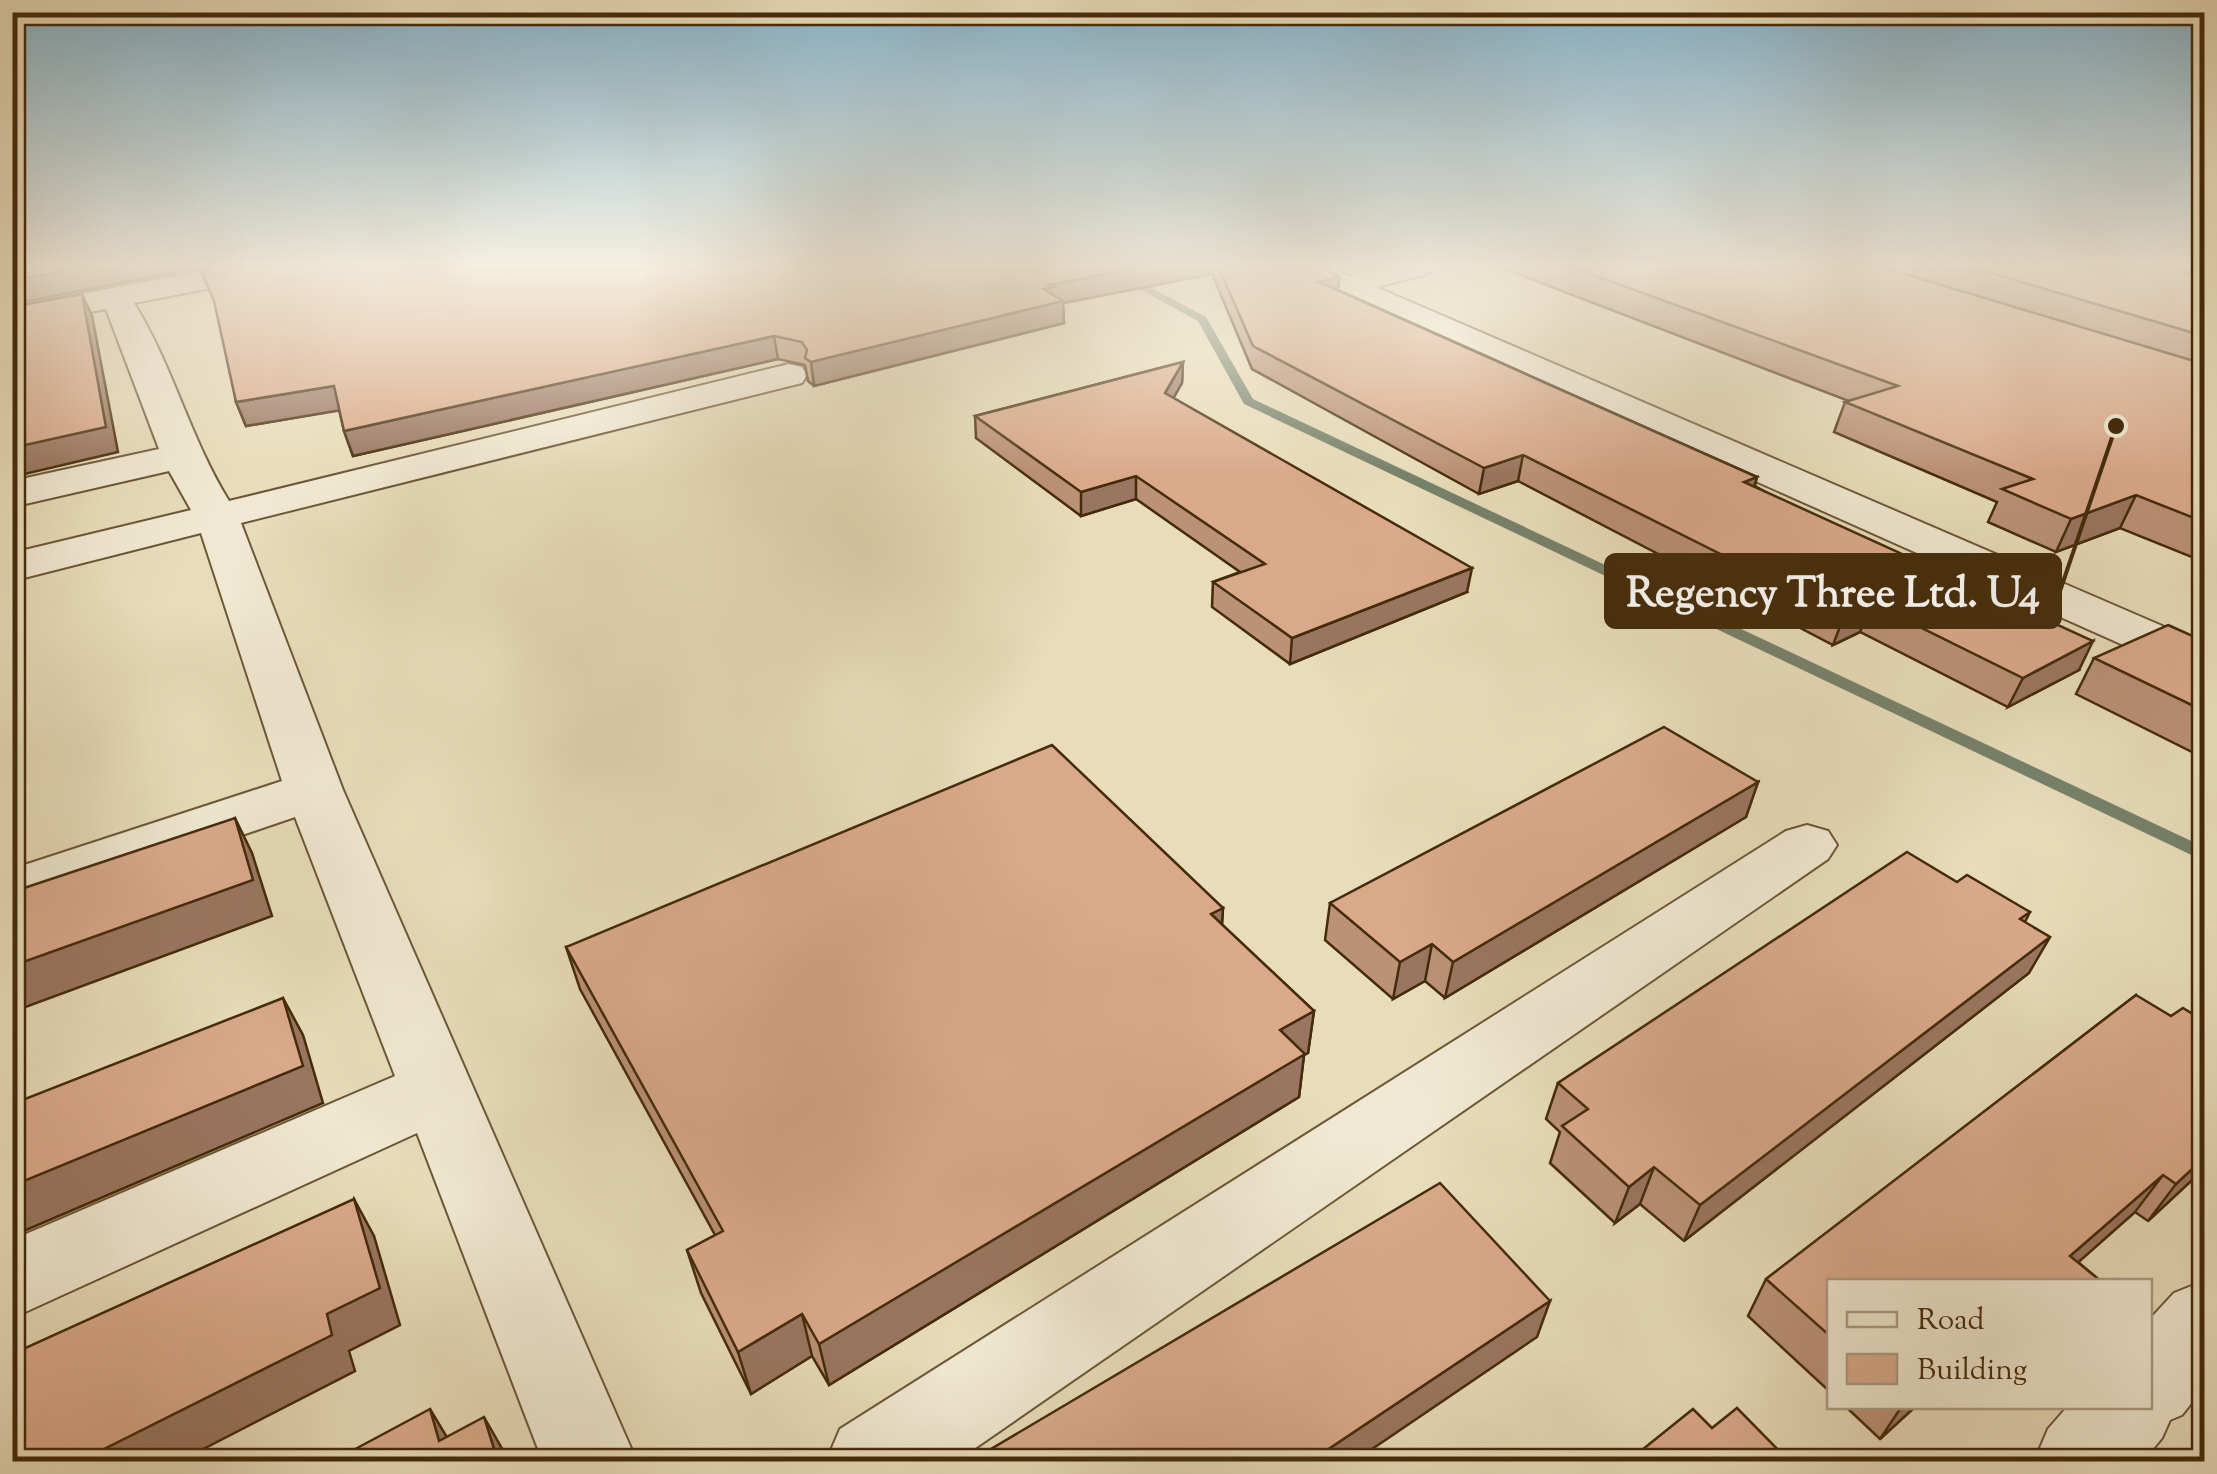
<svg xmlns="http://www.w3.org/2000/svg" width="2217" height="1474" viewBox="0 0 2217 1474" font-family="'Sorts Mill Goudy',serif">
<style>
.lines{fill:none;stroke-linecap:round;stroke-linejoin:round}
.stream{fill:#76826b;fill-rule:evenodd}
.minor-casing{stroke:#6d5736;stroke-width:4}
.minor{fill:#f0e8d2;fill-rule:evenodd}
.wall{fill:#bb9177;stroke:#442b0a;stroke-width:2.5}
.shaded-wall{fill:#997661;stroke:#442b0a;stroke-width:2.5}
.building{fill:#daa98a;stroke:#442b0a;stroke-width:2.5}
.leader{fill:none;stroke:#442b0a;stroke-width:4}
.callout-dot{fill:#442b0a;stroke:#f0e8d2;stroke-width:4}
.callout{fill:#442b0a;stroke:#442b0a;stroke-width:4}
.callout-label{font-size:42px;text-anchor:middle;font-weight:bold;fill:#fff}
</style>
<rect width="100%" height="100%" fill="#e8dcba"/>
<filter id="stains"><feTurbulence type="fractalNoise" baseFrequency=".002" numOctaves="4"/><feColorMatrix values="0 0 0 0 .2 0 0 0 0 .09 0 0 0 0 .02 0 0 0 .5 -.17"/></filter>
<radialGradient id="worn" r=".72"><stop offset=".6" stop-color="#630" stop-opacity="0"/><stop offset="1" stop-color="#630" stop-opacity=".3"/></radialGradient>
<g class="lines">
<!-- stream -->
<polygon class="stream" points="1101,268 1114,268 1206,317 1253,399 2204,847 2204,861 1244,404 1198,321"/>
<defs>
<g id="minor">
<path d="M219 268H284L269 277 134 303C173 366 190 438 229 501L789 364 802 367 807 375 802 383 241 523 343 790 637 1462H543L417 1133 12 1318V1240L395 1076 295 817 12 914V869L282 781 201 533 12 581V553L191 510 169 471 12 507V481L159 449 106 309 12 327V307Z"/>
<polygon points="1291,268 1332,268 1349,276 1379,268 1432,268 1428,274 1376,287 2204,644 2204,677 2186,673 1334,293"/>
<polygon points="1807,825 1828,831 1837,845 1828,859 955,1462 826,1462 840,1429 1786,831"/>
<polygon points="2204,1281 2204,1387 2182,1415 2170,1420 2162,1438 2142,1462 2034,1462 2048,1429 2068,1406 2150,1406 2150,1319 2174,1293"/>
</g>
</defs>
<!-- minor casing -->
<use href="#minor" class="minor-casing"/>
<!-- minor -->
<use href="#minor" class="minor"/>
</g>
<!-- wall -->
<g class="wall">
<polygon points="217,268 1324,268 1339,277 1338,290 1757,477 1755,486 2079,670 2008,707 1860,632 1833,645 1518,481 1479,494 1252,369 1212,274 1063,303 1064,323 814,386 808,381 805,365 778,359 353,456 344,431 339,410 246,426 236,402"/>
<polygon points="1502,268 2204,268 2204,562 2120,528 2056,552 1988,522 1997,502 1834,432 1845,402 1849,401"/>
<polygon points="1183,362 1182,383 1173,398 1467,592 1290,664 1212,607 1213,582 1240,572 1136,499 1081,516 976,438 975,416"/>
<polygon points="2204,626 2204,758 2076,694 2094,658 2201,639 2198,637"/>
<polygon points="1758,782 1746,817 1445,998 1425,981 1393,999 1325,940 1330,903"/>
<polygon points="1957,882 2030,912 2025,922 2029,973 1684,1241 1640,1204 1615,1223 1550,1163 1560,1132 1546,1119 1558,1083"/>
<polygon points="1223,908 1222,925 1314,1011 1308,1053 1304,1055 1299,1097 829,1385 812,1356 751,1394 701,1293 687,1250 715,1235 580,989 566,947"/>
<polygon points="2136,995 2204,1169 2148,1221 2135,1212 2078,1262 2097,1278 2094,1282 1830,1282 1830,1392 1748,1316 1766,1279"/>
<polygon points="1845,1406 1916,1406 1880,1439"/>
</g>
<!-- shaded-wall -->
<g class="shaded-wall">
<polygon points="79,268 198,268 12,304 12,281"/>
<polygon points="1136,268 1212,268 1212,274 1063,303 1064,323 814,386 811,362 1044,289 1049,285"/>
<polygon points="2193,268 2204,268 2204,287 2181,272"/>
<polygon points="1339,277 1337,299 1319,282"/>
<polygon points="82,294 92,316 118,452 12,477 12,448"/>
<polygon points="774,336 778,359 353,456 344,431"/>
<polygon points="1183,362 1182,383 1164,415 1165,393"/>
<polygon points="334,386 342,410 246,426 236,402"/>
<polygon points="1523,455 1518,481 1479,494 1484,468"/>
<polygon points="1136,476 1136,499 1081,516 1081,492"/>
<polygon points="1757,477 1749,503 1744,482"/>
<polygon points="2136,495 2120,528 2056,552 2071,519"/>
<polygon points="1472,568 1467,592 1290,664 1292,638"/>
<polygon points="1871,603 1860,632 1833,645 1844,616"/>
<polygon points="2093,641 2079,670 2008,707 2023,678"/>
<polygon points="1758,782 1746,817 1445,998 1453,962"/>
<polygon points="235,818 252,853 272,916 12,1012 12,966"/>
<polygon points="1223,908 1220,950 1211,914"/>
<polygon points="2050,937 2029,973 1684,1241 1700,1205"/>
<polygon points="1432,944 1425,981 1393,999 1400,962"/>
<polygon points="283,998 303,1035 323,1103 12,1236 12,1186"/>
<polygon points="1314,1011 1308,1053 1304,1055 1299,1097 829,1385 819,1344 1280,1030"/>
<polygon points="2204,1158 2204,1169 2148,1221 2176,1184"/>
<polygon points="1654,1167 1640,1204 1615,1223 1629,1187"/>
<polygon points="2163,1175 2135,1212 2056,1282 2070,1256"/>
<polygon points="354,1199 374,1236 400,1325 349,1351 355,1371 178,1462 78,1462 327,1314"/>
<polygon points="1550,1301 1537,1337 1353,1462 1309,1462"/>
<polygon points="802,1314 812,1356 751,1394 738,1352"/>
<polygon points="1902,1406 1916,1406 1880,1439"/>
<polygon points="430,1409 451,1444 439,1441"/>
<polygon points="484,1417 504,1452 507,1462 498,1462"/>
</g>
<!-- building -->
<g class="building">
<polygon points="12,268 79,268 12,281"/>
<polygon points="217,268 1136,268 1049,285 1053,287 1044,289 1063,301 811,362 805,358 807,350 802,342 774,336 344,431 334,386 236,402 214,301 201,271"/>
<polygon points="1219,268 1324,268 1339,277 1319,282 1757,477 1744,482 2093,641 2023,678 1871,603 1844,616 1523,455 1484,468 1253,346"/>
<polygon points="1574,268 1885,268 2204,364 2204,522 2136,495 2071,519 2002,489 2033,479 1845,402 1898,386"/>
<polygon points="1974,268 2193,268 2181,272 2204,278 2204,336"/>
<polygon points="82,294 106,427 12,448 12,307"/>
<polygon points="1183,362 1165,393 1472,568 1292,638 1213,582 1265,564 1136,476 1081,492 975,416"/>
<polygon points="2168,625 2204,641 2204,711 2094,658"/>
<polygon points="1664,727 1758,782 1453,962 1432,944 1400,962 1330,903"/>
<polygon points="1052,745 1223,908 1211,914 1314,1011 1280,1030 1305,1054 819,1344 802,1314 738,1352 687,1250 723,1231 566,947"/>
<polygon points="235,818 253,880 12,966 12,892"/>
<polygon points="1907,852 1957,882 1967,875 2030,912 2020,919 2050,937 1700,1205 1654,1167 1629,1187 1562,1126 1588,1109 1558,1083"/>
<polygon points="2136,995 2171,1016 2183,1008 2204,1021 2204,1158 2176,1184 2163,1175 2070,1256 2097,1278 2093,1282 1830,1282 1830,1336 1766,1279"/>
<polygon points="283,998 303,1066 12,1186 12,1104"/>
<polygon points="1440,1183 1550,1301 1309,1462 969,1462"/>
<polygon points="354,1199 380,1288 327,1314 332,1335 78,1462 12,1462 12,1354"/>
<polygon points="1737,1408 1790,1462 1627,1462 1693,1409 1712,1428"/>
<polygon points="430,1409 439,1441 484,1417 498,1462 331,1462"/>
</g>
<!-- sky -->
<linearGradient id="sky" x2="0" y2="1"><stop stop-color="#88b7d0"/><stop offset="0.56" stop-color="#f5efe0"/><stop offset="1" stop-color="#f5efe0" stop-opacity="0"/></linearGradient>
<rect width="2217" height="475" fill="url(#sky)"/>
<!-- callouts -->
<path class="leader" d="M2116 426L2060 591"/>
<circle class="callout-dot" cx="2116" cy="426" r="10"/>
<rect class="callout" x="1606" y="555" width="454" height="72" rx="10"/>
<g class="callout-label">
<text x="1833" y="606">Regency Three Ltd. U4</text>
</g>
<!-- margin -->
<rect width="2217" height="1474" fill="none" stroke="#e8dcba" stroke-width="50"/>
<rect x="15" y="15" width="2187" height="1444" fill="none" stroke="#442b0a" stroke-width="5"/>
<rect x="25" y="25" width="2167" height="1424" fill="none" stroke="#442b0a" stroke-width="2.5"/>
<!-- legend -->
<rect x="1827" y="1279" width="325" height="130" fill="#f0e8d2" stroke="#ab9c82" stroke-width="2.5"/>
<rect x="1847" y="1312" width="50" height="15" fill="#f0e8d2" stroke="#ab9c82" stroke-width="2.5"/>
<text x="1917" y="1329" font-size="30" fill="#442b0a">Road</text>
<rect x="1847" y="1354" width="50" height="30" fill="#daa98a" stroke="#ab9c82" stroke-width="2.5"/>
<text x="1917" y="1379" font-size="30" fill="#442b0a">Building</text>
<rect width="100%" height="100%" filter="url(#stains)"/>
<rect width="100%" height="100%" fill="url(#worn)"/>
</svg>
